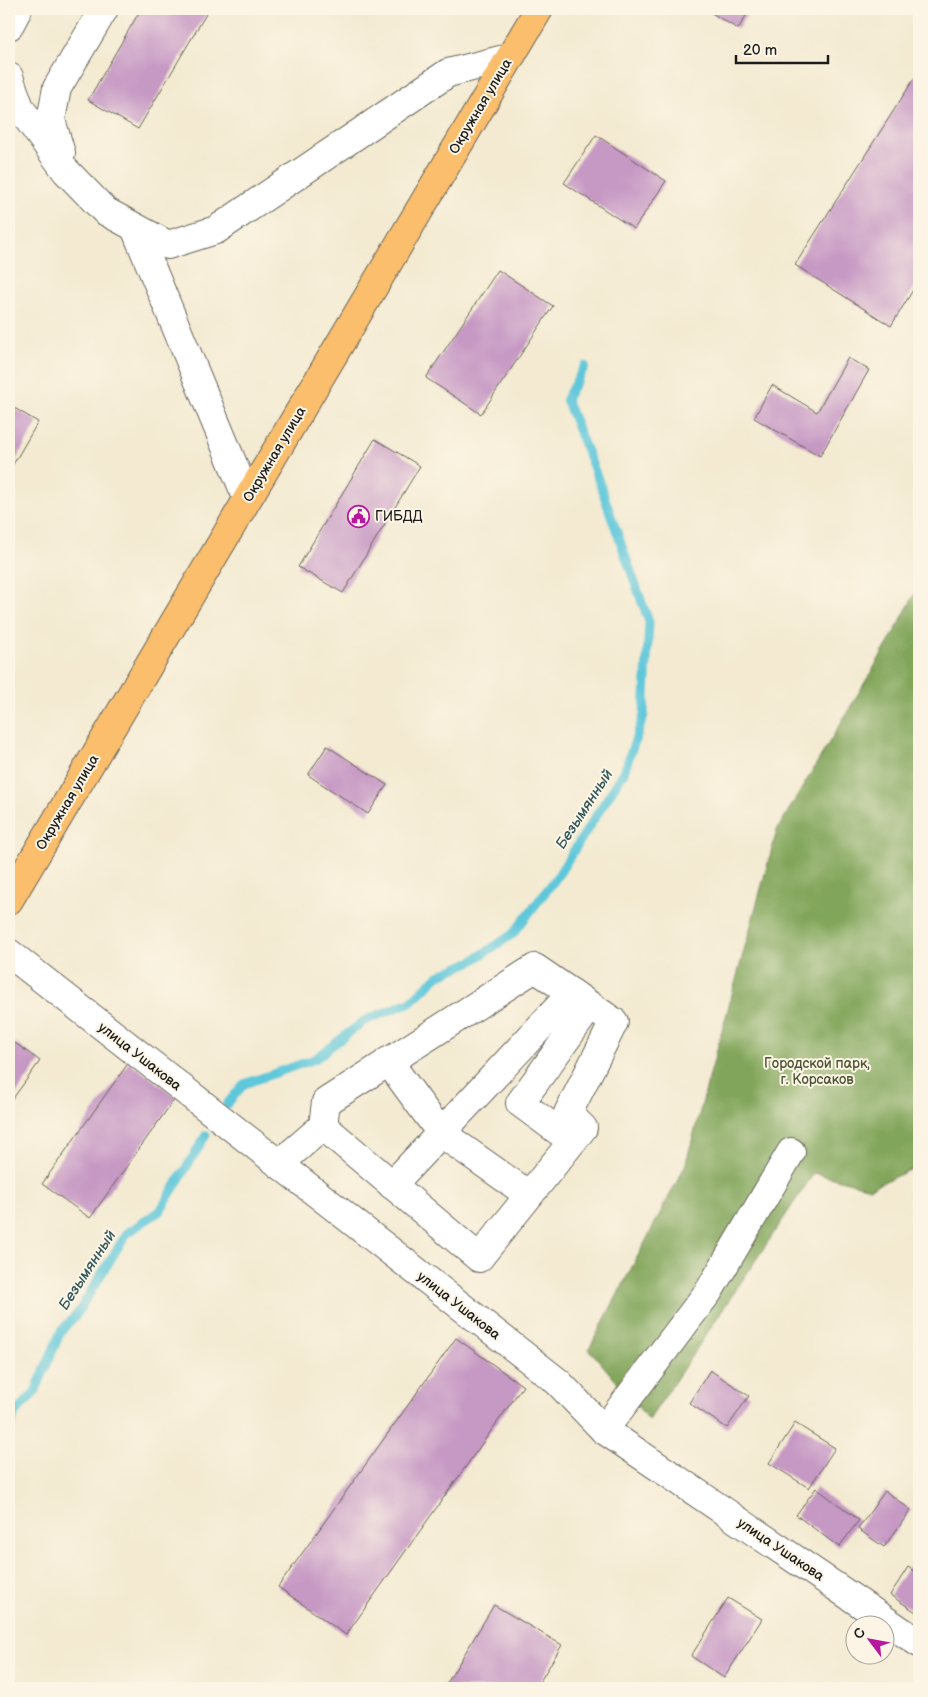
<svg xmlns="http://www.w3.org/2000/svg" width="928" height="1697" viewBox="0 0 928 1697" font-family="'Balsamiq Sans',sans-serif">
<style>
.forest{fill:#81a55a;stroke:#4e603b}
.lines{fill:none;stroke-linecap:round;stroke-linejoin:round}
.stream{stroke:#5ec7da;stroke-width:9}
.building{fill:#c698c4}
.minor-casing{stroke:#67645b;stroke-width:30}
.major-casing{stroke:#67645b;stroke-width:30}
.minor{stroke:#fff;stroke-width:28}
.major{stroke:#fabe6d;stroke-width:28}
.labels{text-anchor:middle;stroke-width:4;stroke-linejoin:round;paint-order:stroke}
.street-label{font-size:14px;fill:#1c1c1c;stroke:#fcf5e5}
.poi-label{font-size:14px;fill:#1c1c1c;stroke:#fcf5e5;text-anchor:start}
.park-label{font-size:14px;fill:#4b5536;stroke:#fcf5e5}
.water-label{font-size:15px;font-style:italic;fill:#33585e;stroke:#fcf5e5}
</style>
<rect width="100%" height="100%" fill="#fcf5e5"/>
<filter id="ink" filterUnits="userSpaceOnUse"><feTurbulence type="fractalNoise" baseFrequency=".02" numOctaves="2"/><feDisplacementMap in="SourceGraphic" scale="10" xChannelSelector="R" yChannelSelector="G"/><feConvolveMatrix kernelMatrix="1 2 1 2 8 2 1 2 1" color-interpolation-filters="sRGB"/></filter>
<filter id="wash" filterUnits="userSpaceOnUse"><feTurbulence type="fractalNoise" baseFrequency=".0096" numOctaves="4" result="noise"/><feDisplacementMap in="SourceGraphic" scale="20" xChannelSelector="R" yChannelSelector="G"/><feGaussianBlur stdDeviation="1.12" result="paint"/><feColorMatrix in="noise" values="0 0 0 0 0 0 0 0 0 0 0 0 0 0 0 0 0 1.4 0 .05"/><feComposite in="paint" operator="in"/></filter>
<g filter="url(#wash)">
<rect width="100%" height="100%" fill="#f3ead1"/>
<!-- forest -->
<polygon class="forest" points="919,586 919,1166 870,1188 814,1173 649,1420 589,1349 685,1166 777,830 889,642"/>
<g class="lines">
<!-- stream -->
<g class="stream">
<polyline points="227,1104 244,1084 315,1059 364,1021 410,1002 438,976 474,960 513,934 557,877 624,772 644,715 649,622 598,479 566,399 585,366"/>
<polyline points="9,1433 15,1413 35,1392 61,1331 77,1314 127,1233 160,1211 206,1135"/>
</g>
</g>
<g id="blocks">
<!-- building -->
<g class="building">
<polygon points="141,9 209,9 138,129 88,100"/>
<polygon points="705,9 750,9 738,29"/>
<polygon points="919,71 919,280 891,326 795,265"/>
<polygon points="596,135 666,181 634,229 564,183"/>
<polygon points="498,270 553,306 481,414 426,378"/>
<polygon points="848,358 869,370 820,456 754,418 772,385 817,412"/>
<polygon points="9,405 38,422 11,468 9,467"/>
<polygon points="375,439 420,466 343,593 298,567"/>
<polygon points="327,746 387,785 368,814 308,775"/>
<polygon points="15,1043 40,1061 9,1104 9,1051"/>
<polygon points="129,1062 176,1097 90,1218 42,1184"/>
<polygon points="456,1338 523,1386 346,1635 278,1587"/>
<polygon points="710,1370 749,1396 727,1428 689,1403"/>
<polygon points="795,1423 835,1448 809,1488 769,1463"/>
<polygon points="816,1488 859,1520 839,1547 796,1515"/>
<polygon points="885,1491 911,1510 884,1547 858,1529"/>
<polygon points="908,1567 919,1574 919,1614 890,1595"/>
<polygon points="728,1598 762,1619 724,1678 691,1656"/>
<polygon points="494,1605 562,1645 536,1688 444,1688"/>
</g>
</g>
</g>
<g filter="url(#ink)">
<use href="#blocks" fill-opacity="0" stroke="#67645b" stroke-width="1"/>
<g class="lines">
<defs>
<g id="minor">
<polyline points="9,26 18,9"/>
<polyline points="9,77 20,108 66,171 105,211 168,245 216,230 448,73 508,58"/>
<polyline points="61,153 51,120 57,88 104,9"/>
<polyline points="135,228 247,498"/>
<polyline points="9,953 558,1382 604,1430 919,1643"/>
<polyline points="388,1061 441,1133 529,1195"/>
<polyline points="572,1141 520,1103 590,1006"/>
<polyline points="279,1164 323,1126 326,1102 535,968 614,1022 568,1113 583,1128 479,1258 323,1126"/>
<polyline points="392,1185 572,993"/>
<polyline points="604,1430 709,1291 791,1152"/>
</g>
<polyline id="major" points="9,900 539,9"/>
</defs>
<!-- minor casing -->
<use href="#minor" class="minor-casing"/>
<!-- major casing -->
<use href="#major" class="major-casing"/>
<!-- minor -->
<use href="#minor" class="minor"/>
<!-- major -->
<use href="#major" class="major"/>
</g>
</g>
<!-- icons -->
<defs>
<symbol id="civic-ring" viewBox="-11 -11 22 22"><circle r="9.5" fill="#fcf5e5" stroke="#b5179e" stroke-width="1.5"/><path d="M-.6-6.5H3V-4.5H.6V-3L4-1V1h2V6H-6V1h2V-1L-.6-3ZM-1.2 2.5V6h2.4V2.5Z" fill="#b5179e"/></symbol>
</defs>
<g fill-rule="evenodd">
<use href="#civic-ring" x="346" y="504" width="25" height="25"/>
</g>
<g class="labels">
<!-- street labels -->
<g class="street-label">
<text transform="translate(480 106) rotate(-59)" y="5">Окружная улица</text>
<text transform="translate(274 454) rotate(-59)" y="5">Окружная улица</text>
<text transform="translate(67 802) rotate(-59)" y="5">Окружная улица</text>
<text transform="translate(140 1056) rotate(38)" y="5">улица Ушакова</text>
<text transform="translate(459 1305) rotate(38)" y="5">улица Ушакова</text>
<text transform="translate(781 1549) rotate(34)" y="5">улица Ушакова</text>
</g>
<!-- poi labels -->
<g class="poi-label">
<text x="375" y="521">ГИБДД</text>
</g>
<!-- park labels -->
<g class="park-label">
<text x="817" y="1068">Городской парк,<tspan x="817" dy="16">г. Корсаков</tspan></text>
</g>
<!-- water labels -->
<g class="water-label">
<text transform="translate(584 809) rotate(-57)" y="5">Безымянный</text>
<text transform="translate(87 1270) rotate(-57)" y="5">Безымянный</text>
</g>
</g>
<!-- margin -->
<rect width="928" height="1697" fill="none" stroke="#fcf5e5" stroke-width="30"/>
<!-- north arrow -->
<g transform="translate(870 1640) rotate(302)"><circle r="24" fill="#fcf5e5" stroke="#a29e95"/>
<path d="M0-4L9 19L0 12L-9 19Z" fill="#b5179e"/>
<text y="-8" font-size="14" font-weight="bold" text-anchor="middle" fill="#1c1c1c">С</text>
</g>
<!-- scale -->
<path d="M736 55v8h92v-8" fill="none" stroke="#1c1c1c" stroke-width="2.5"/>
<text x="743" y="55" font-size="15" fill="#1c1c1c" stroke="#fcf5e5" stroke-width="4" paint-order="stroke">20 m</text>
</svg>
